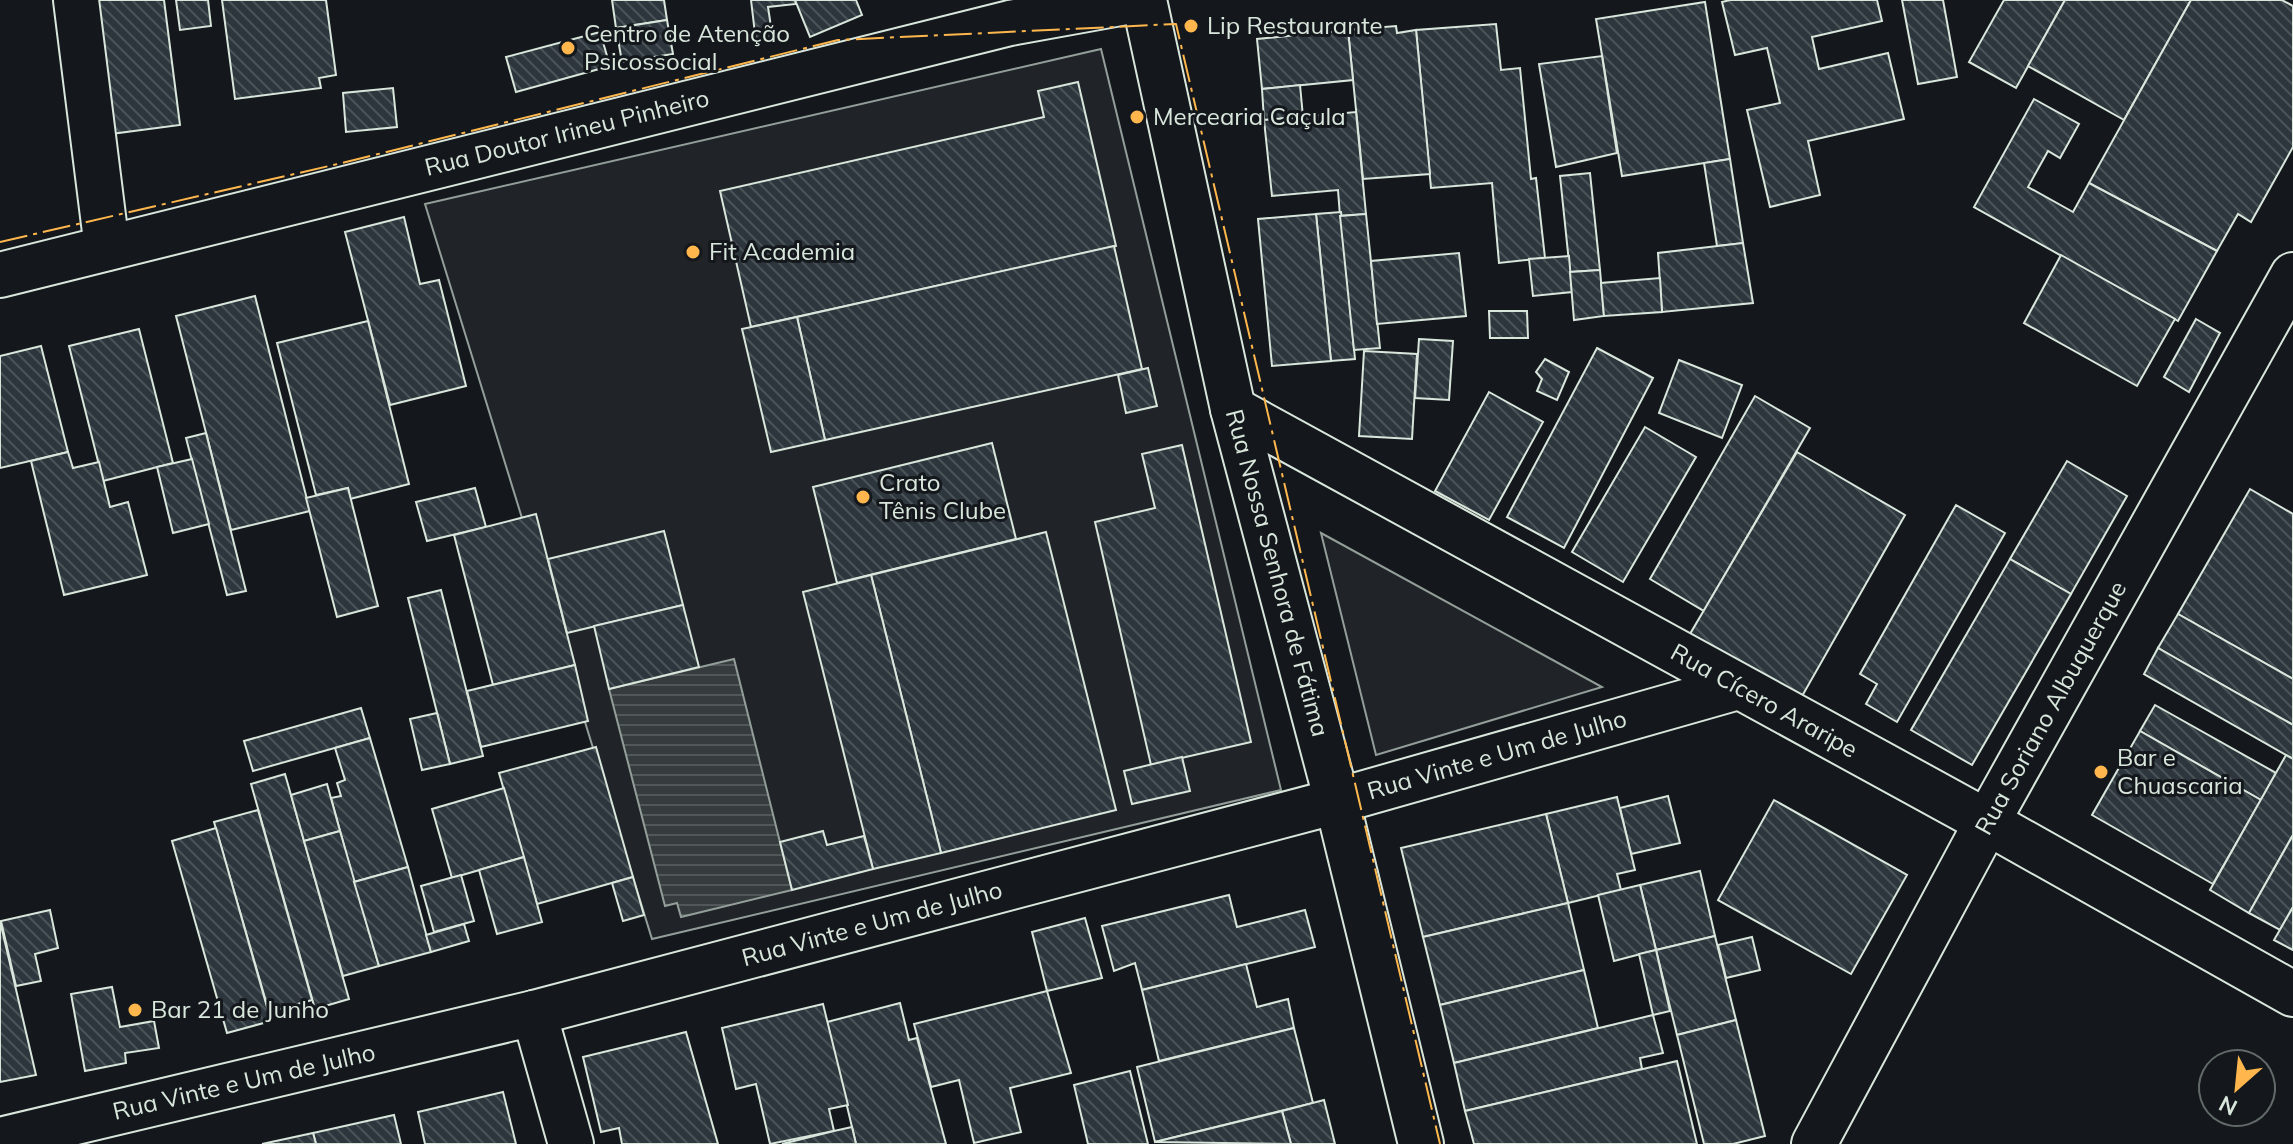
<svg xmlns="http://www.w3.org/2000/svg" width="2293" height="1144" viewBox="0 0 2293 1144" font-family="Mulish,sans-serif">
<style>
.park{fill:#202428;stroke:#939e99;stroke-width:2}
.water{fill:url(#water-rules);stroke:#939e99;stroke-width:2}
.building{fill:url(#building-back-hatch);stroke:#d8e6dc;stroke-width:2}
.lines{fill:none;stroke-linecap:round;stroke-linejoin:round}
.street-casing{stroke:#d8e6dc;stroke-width:48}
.secondary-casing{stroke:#d8e6dc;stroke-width:48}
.street{stroke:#14181c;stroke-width:44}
.secondary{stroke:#14181c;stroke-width:44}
.power{stroke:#ffb74d;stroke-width:2;stroke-dasharray:28 6 4 6;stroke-linecap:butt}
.poi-dot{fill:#ffb74d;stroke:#14181c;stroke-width:3}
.labels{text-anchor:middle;stroke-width:6;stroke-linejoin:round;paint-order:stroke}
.poi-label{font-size:24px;fill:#d8e6dc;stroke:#14181c;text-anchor:start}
.street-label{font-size:24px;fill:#d8e6dc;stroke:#14181c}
</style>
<defs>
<pattern id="water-rules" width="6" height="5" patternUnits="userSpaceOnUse" patternTransform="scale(2)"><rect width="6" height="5" fill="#363b3e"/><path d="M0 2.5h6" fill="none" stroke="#525759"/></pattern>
<pattern id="building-back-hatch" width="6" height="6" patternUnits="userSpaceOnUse" patternTransform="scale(2)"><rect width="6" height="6" fill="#2c363c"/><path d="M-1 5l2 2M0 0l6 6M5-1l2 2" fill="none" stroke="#4a5358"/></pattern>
</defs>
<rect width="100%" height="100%" fill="#14181c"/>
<!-- park -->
<g class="park">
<polygon points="1101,49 1281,790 652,939 425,204"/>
<polygon points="1321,533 1602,687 1376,755"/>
</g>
<!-- water -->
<polygon class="water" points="734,659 792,890 681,917 677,903 665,906 609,689"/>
<!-- building -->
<g class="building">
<polygon points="91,0 164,0 180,125 103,135"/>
<polygon points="176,0 208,0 211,26 180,30"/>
<polygon points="222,0 326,0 336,75 319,78 321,88 235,99"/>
<polygon points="612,0 664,0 667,20 616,28"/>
<polygon points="751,0 795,0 796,4 768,7 773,40 756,42"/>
<polygon points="795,0 856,0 862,15 810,37"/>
<polygon points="1730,0 1877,0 1882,21 1812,37 1819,69 1888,53 1904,119 1808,141 1820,195 1770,207 1747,110 1780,103 1767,48 1735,55 1722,2"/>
<polygon points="1902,0 1943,0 1957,77 1918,84"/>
<polygon points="2004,0 2065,0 2016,88 1969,62"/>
<polygon points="2065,0 2191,0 2124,120 2028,66"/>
<polygon points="2191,0 2282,0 2293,6 2293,147 2251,222 2238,214 2217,251 2089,183"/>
<polygon points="1705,2 1730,159 1622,176 1596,19"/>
<polygon points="667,20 673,54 622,62 616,28"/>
<polygon points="1496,24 1501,70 1520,68 1531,179 1536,178 1545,258 1499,263 1492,183 1431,188 1416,30"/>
<polygon points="1396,26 1397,33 1416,30 1430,174 1363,179 1348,30"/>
<polygon points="1348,30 1353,80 1262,89 1257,39"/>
<polygon points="600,32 610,66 516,92 506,57"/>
<polygon points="1602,56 1617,153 1556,167 1539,64"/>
<polygon points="1078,82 1116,246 751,327 720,191 1044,117 1038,91"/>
<polygon points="1300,85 1303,117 1264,120 1262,89"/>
<polygon points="393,88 397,127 346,132 343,93"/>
<polygon points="2034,99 2079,124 2060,158 2048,151 2028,187 2073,212 2089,183 2217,251 2178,321 1974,207"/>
<polygon points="1356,112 1366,214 1340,216 1338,190 1272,196 1264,120"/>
<polygon points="1730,159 1743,243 1717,246 1704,163"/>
<polygon points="1590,173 1600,270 1570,272 1560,176"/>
<polygon points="1341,212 1355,359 1331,361 1316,214"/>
<polygon points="1316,214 1331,361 1272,366 1258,219"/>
<polygon points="1366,214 1380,348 1354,350 1340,216"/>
<polygon points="404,217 420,284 439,280 466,386 390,405 345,232"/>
<polygon points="1743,243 1753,303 1662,312 1658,253"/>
<polygon points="1114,246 1142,369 825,440 797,317"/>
<polygon points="1459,253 1466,316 1377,324 1371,261"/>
<polygon points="2061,255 2175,319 2137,386 2024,323"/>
<polygon points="1569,256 1572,292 1533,296 1529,259"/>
<polygon points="1600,270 1604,316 1574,320 1570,272"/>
<polygon points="1660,278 1662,312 1604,316 1601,283"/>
<polygon points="255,296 310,511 231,530 176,316"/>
<polygon points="1489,311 1527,311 1528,338 1490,338"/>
<polygon points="797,317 825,440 771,452 742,329"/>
<polygon points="2196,319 2220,333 2189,392 2164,377"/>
<polygon points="368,321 409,484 350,499 348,488 316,495 277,343"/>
<polygon points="139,329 173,463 103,481 69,346"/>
<polygon points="1419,339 1453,341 1449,400 1415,398"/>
<polygon points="41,346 68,452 0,468 0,356"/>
<polygon points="1597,348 1653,378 1564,548 1507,517"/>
<polygon points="1364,351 1417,354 1412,439 1359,436"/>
<polygon points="1545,359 1569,372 1557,400 1537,391 1542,379 1536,372"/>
<polygon points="1679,360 1742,385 1722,438 1659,413"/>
<polygon points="1148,368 1157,406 1126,413 1118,375"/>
<polygon points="1489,392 1543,422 1489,520 1435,491"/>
<polygon points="1755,396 1810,428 1704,611 1650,579"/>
<polygon points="1645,427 1696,457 1623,582 1572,552"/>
<polygon points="206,433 246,591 227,595 186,438"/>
<polygon points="992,443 1016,539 837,583 813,487"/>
<polygon points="1182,445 1251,742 1151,765 1095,522 1155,508 1142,454"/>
<polygon points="68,452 73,468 99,462 110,507 128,502 147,575 64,595 31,461"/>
<polygon points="1797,452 1905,515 1801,698 1690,634"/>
<polygon points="192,459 209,524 173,533 157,467"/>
<polygon points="2067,461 2127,496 2071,594 2010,559"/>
<polygon points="348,488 378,606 337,617 306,498"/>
<polygon points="475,488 486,527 427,541 416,502"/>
<polygon points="2250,489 2293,514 2293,679 2178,614"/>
<polygon points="1956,505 2005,533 1897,722 1866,704 1877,684 1860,674"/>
<polygon points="536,514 575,665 493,685 454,535"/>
<polygon points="664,531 683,605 567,633 548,559"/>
<polygon points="1046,532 1116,810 941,853 871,575"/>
<polygon points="2010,559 2071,594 1972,765 1911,730"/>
<polygon points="871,575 941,853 873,869 803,592"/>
<polygon points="441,590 483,756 450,764 408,598"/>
<polygon points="683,605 699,667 609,689 594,626"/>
<polygon points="2178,614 2293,679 2293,725 2158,648"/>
<polygon points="2158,648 2293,725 2293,759 2144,674"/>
<polygon points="575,665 588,721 481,747 467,691"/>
<polygon points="2155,705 2276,773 2261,800 2140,731"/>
<polygon points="361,708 370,738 253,771 244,741"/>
<polygon points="437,713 450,764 422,770 410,719"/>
<polygon points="2140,731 2261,800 2213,884 2092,815"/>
<polygon points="370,738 408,867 354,882 331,798 341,796 337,783 345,780 335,748"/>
<polygon points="596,747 633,877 537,904 499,773"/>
<polygon points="2286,755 2293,759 2293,835 2249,913 2210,890"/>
<polygon points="1182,757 1190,791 1132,804 1124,771"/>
<polygon points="285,774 349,999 315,1009 251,784"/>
<polygon points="327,784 340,831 304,841 291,795"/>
<polygon points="504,788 524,857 452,878 432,809"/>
<polygon points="1668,796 1680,843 1631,854 1620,808"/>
<polygon points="1617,797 1635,870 1617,874 1621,890 1568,903 1546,814"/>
<polygon points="1774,800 1907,875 1851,974 1718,900"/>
<polygon points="258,810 312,1000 269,1012 214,822"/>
<polygon points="1546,814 1568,903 1423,937 1401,848"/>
<polygon points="216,828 271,1021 227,1033 172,841"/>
<polygon points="340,831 379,966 343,976 304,841"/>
<polygon points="823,831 827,845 864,836 873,869 792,890 780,842"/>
<polygon points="2293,835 2293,907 2280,930 2249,913"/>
<polygon points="524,857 542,922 497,934 479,870"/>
<polygon points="408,867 431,952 379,966 354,882"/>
<polygon points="1700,871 1715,936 1656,950 1640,885"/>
<polygon points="461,875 474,921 434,932 421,886"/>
<polygon points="633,877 644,915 623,921 612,883"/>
<polygon points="1640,885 1656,950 1614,961 1598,895"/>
<polygon points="1229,895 1237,927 1305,910 1315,947 1142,990 1135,963 1114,971 1102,926"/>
<polygon points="1568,903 1584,970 1440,1005 1423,937"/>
<polygon points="2293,907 2293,950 2274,940"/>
<polygon points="50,910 58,948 35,954 41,981 16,986 1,921"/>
<polygon points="1085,918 1102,978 1047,991 1032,932"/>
<polygon points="0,921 36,1075 0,1082"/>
<polygon points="464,924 469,941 431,952 426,935"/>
<polygon points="1715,936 1736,1020 1677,1035 1656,950"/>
<polygon points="1752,937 1760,970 1726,978 1718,945"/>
<polygon points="1656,950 1670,1011 1653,1015 1639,954"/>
<polygon points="1246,964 1257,1007 1288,999 1294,1028 1159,1061 1142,990"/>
<polygon points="1584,970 1598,1028 1454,1063 1440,1005"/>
<polygon points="112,987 120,1027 154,1021 159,1048 125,1053 126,1063 85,1071 71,994"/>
<polygon points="1047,991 1071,1073 1010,1088 1021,1132 974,1143 959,1080 931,1087 914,1024"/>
<polygon points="900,1003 909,1040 917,1038 946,1144 856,1144 827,1022"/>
<polygon points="823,1004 848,1105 829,1109 834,1131 770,1144 756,1084 736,1089 722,1028"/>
<polygon points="1653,1015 1663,1053 1640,1058 1642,1069 1465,1111 1454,1063"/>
<polygon points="1736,1020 1765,1136 1733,1144 1704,1144 1677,1035"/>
<polygon points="1294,1028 1313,1103 1155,1142 1137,1067"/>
<polygon points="686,1032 718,1144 622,1144 619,1128 601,1132 583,1057"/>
<polygon points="1677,1061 1697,1144 1474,1144 1465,1111"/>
<polygon points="1130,1071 1148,1144 1088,1144 1074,1085"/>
<polygon points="503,1092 516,1144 425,1144 418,1112"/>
<polygon points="1324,1100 1335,1144 1291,1144 1282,1111"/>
<polygon points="1282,1111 1291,1144 1155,1142"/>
<polygon points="394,1115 401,1144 316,1144 313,1133"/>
<polygon points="852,1127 856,1144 782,1144 834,1131"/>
<polygon points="313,1133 316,1144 262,1144"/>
</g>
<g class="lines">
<defs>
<g id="street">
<polyline points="1144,0 1233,409 1337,801 1421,1144"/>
<polyline points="1233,409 1987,822 2293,994"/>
<polyline points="534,1013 571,1144"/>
<polyline points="0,1140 534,1013 1337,801 1738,687"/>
<polyline points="1814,1144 1987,822 2293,275"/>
</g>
<g id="secondary">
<polyline points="76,0 107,248"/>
<polyline points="0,275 1010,23 1137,0"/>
</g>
</defs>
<!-- street casing -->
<use href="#street" class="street-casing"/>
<!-- secondary casing -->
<use href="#secondary" class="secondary-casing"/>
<!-- street -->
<use href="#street" class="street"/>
<!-- secondary -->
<use href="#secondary" class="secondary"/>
<!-- power -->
<polyline class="power" points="0,242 342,163 838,40 1176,24 1440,1144"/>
</g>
<!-- markers -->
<g class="poi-dot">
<circle cx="1191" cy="26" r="8"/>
<circle cx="568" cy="48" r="8"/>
<circle cx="1137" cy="117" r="8"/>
<circle cx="693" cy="252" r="8"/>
<circle cx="863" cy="497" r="8"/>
<circle cx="2101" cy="772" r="8"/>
<circle cx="135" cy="1010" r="8"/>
</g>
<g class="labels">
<!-- poi labels -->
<g class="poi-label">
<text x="1207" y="34">Lip Restaurante</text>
<text x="584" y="42">Centro de Atenção<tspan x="584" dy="28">Psicossocial</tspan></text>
<text x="1153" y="125">Mercearia Caçula</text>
<text x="709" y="260">Fit Academia</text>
<text x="879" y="491">Crato<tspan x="879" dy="28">Tênis Clube</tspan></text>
<text x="2117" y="766">Bar e<tspan x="2117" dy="28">Chuascaria</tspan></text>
<text x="151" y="1018">Bar 21 de Junho</text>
</g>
<!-- street labels -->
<g class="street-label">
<text transform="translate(567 133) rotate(-14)" y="8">Rua Doutor Irineu Pinheiro</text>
<text transform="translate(1277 573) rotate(75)" y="8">Rua Nossa Senhora de Fátima</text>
<text transform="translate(1764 701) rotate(29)" y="8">Rua Cícero Araripe</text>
<text transform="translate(2051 708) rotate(-61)" y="8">Rua Soriano Albuquerque</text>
<text transform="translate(1497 755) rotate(-16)" y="8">Rua Vinte e Um de Julho</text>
<text transform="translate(872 924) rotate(-15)" y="8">Rua Vinte e Um de Julho</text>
<text transform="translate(244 1082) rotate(-13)" y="8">Rua Vinte e Um de Julho</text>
</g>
</g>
<!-- north arrow -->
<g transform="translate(2237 1088) rotate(207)"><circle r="38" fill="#14181c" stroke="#626a69" stroke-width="2"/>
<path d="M0-6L14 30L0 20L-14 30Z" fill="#ffb74d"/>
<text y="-12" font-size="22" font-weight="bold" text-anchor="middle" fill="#d8e6dc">N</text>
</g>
</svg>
